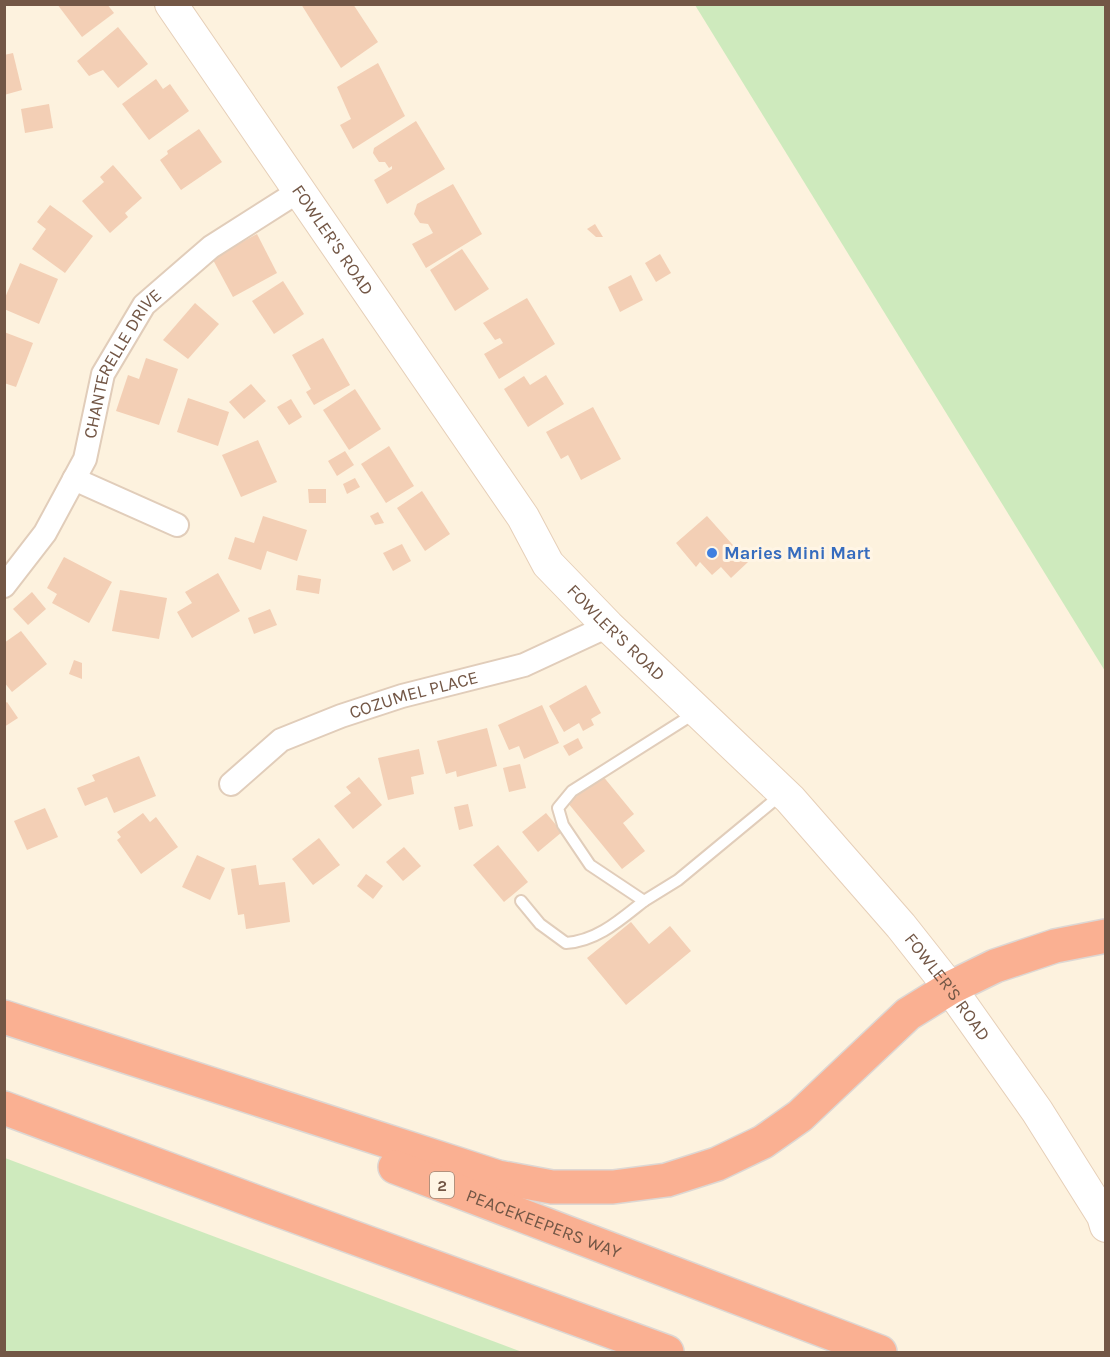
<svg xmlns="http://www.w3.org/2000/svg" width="1110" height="1357" viewBox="0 0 1110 1357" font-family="Karla,sans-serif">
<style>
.green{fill:#ceeabd}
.building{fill:#f3cfb5}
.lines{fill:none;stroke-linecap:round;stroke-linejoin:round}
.lane-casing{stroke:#e1cdba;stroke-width:14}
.street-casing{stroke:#e1cdba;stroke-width:26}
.secondary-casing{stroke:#e6cfb8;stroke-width:34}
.highway-casing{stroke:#ddd7d3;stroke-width:36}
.lane{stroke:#fff;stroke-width:10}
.street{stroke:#fff;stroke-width:22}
.secondary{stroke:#fff;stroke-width:32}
.highway{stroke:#fab092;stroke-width:33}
.shop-dot{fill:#3f7fe0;stroke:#fff5e5;stroke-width:2}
.labels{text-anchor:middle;stroke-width:6;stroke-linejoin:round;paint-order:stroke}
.shield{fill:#fff5e5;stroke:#9d8676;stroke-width:1.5}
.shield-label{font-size:16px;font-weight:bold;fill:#735746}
.street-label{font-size:18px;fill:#735746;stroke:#fff5e5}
.shop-label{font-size:18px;font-weight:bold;fill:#366cbe;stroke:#fff5e5;text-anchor:start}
</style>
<rect width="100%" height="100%" fill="#fdf2de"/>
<!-- green -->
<g class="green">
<polygon points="695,5 1105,5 1105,671"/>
<polygon points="5,1158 522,1352 5,1352"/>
</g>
<!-- building -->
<g class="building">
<polygon points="57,4 107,4 114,13 82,37"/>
<polygon points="301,4 353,4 378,42 341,68"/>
<polygon points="118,27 148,64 118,88 103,70 89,76 77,61"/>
<polygon points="13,53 22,90 4,95 4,55"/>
<polygon points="378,63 405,116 353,149 340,125 351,119 337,87"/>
<polygon points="156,79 163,89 170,84 189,111 149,140 122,104"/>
<polygon points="49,104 53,128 25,133 21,109"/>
<polygon points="416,121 445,169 387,204 374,180 392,169 392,166 389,168 385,162 379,162 373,153 374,148"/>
<polygon points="199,129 222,162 181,190 160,160 168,154 167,151"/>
<polygon points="113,165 142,198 125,213 128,217 110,233 82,201 104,182 100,177"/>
<polygon points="453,184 482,234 426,268 412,244 433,233 428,224 420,223 414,214 417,204"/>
<polygon points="50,205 93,236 65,273 32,249 46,229 37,222"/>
<polygon points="595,224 603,237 596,237 587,229"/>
<polygon points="257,234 277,273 233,297 212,258"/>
<polygon points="462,249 489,289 455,311 430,270"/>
<polygon points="660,254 671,273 656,282 645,263"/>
<polygon points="20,263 58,279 39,324 4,309 4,300"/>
<polygon points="631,275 643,300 620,312 608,287"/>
<polygon points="283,281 304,314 274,334 252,301"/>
<polygon points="527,298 555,344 499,379 484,354 503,343 500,338 495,340 483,323"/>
<polygon points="195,303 219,324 188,359 163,340"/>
<polygon points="4,332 33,343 16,387 4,383"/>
<polygon points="323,338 350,385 314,405 306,392 311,389 292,355"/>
<polygon points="146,358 178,369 159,425 116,411 128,375 139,379"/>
<polygon points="546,375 564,404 528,427 504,389 524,376 530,385"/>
<polygon points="251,384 266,401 244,419 229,402"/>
<polygon points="355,389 381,429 349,450 323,410"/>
<polygon points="188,398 229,412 218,446 177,432"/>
<polygon points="291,399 302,417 289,425 277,407"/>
<polygon points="593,407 621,459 581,480 568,455 561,459 546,432"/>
<polygon points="258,440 277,482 241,497 222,455"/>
<polygon points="389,446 414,486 386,503 361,464"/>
<polygon points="345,451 354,465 337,476 328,461"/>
<polygon points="355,478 360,487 347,494 343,484"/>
<polygon points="308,489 326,489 326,503 309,503"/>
<polygon points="422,491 450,534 425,551 397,508"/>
<polygon points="378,512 384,523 375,525 370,516"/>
<polygon points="263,516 307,530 297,561 267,551 261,570 228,559 235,537 254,543"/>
<polygon points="707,516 748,562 731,578 721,567 712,575 700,562 696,567 676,543"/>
<polygon points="402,544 411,561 393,571 383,553"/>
<polygon points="64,557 112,582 89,623 52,603 57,594 47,588"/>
<polygon points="218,573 240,611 192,638 177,612 192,603 185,592"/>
<polygon points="298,575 321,579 319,594 296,590"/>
<polygon points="120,590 167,598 159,639 112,631"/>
<polygon points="32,592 46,609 28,625 13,609"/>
<polygon points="270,609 277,625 254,634 248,618"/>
<polygon points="21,631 47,664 12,692 4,682 4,643"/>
<polygon points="74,660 82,663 82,679 69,674"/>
<polygon points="586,685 601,713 591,719 594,725 583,731 579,723 564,732 549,706"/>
<polygon points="7,702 18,718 4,727 4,704"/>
<polygon points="542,705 559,743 524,759 519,746 509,750 498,725"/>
<polygon points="487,728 497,766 457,777 456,771 446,774 437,741"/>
<polygon points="578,738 583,748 569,756 563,746"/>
<polygon points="419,749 424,774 411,777 414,794 388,800 378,758"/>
<polygon points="139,756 156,796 114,813 107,797 85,806 77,788 95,781 92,775"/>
<polygon points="520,764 526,788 509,792 503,768"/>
<polygon points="602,775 634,814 623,823 645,851 622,869 568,803"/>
<polygon points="359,777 382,805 353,829 334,806 351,793 346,787"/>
<polygon points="468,804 473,826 459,830 454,807"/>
<polygon points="45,808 58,837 27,850 14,821"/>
<polygon points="143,813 150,822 156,817 178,847 141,874 117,840 121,837 117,832"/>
<polygon points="546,813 562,832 538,852 522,832"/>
<polygon points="319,838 340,865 313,885 292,859"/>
<polygon points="498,845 528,882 504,902 473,865"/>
<polygon points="404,847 421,866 403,881 386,862"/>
<polygon points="197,855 225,868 210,900 182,887"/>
<polygon points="256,865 259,885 285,882 290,922 246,929 244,914 238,915 231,869"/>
<polygon points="366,874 383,886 373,899 357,886"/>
<polygon points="631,922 649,944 670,926 691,951 626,1005 587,958"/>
</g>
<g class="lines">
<defs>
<g id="lane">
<polyline points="695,713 572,791 558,808 563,825 590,865 644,901 678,880 782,794"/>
<path d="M521 901 540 924 566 943C597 941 620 920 644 901"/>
</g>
<g id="street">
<polyline points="74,479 177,525"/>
<path id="s1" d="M4 586 45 533 85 459 103 374 144 305 211 247 299 191"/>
<path id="s2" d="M231 784 281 740 341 716 402 696 524 665 608 626"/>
</g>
<g id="secondary">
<path id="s3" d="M171 4 523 517 548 564 608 626 790 799 901 926 950 988 1037 1111 1103 1216 1106 1226"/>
</g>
<g id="highway">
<polyline points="4,1017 498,1177 552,1187 613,1187 667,1180 717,1164 763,1142 800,1116 908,1014 950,988 995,966 1055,946 1106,936"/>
<polyline points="4,1108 259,1203 667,1352"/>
<path id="s4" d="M395 1167 880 1352"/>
</g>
</defs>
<!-- lane casing -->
<use href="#lane" class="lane-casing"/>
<!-- street casing -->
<use href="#street" class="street-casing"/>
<!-- secondary casing -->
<use href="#secondary" class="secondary-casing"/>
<!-- highway casing -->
<use href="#highway" class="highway-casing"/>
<!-- lane -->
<use href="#lane" class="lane"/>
<!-- street -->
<use href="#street" class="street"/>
<!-- secondary -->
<use href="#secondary" class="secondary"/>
<!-- highway -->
<use href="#highway" class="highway"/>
</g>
<!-- markers -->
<circle class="shop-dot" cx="712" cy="553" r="6"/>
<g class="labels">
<!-- shield labels -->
<rect class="shield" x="430" y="1172" width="24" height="26" rx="4.5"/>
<g class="shield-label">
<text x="442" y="1191">2</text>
</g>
<!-- street labels -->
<g class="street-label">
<text dy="6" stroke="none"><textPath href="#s3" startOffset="286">FOWLER'S ROAD</textPath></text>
<text dy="6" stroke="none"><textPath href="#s1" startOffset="255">CHANTERELLE DRIVE</textPath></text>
<text dy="6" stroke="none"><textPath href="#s3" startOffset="772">FOWLER'S ROAD</textPath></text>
<text dy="6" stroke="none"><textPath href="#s2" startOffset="207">COZUMEL PLACE</textPath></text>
<text dy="6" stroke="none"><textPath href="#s3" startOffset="1258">FOWLER'S ROAD</textPath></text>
<text dy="6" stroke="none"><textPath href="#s4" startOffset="159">PEACEKEEPERS WAY</textPath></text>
</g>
<!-- shop labels -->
<g class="shop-label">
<text x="724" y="559">Maries Mini Mart</text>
</g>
</g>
<!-- border -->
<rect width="1110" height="1357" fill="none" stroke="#735746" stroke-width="12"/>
</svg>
